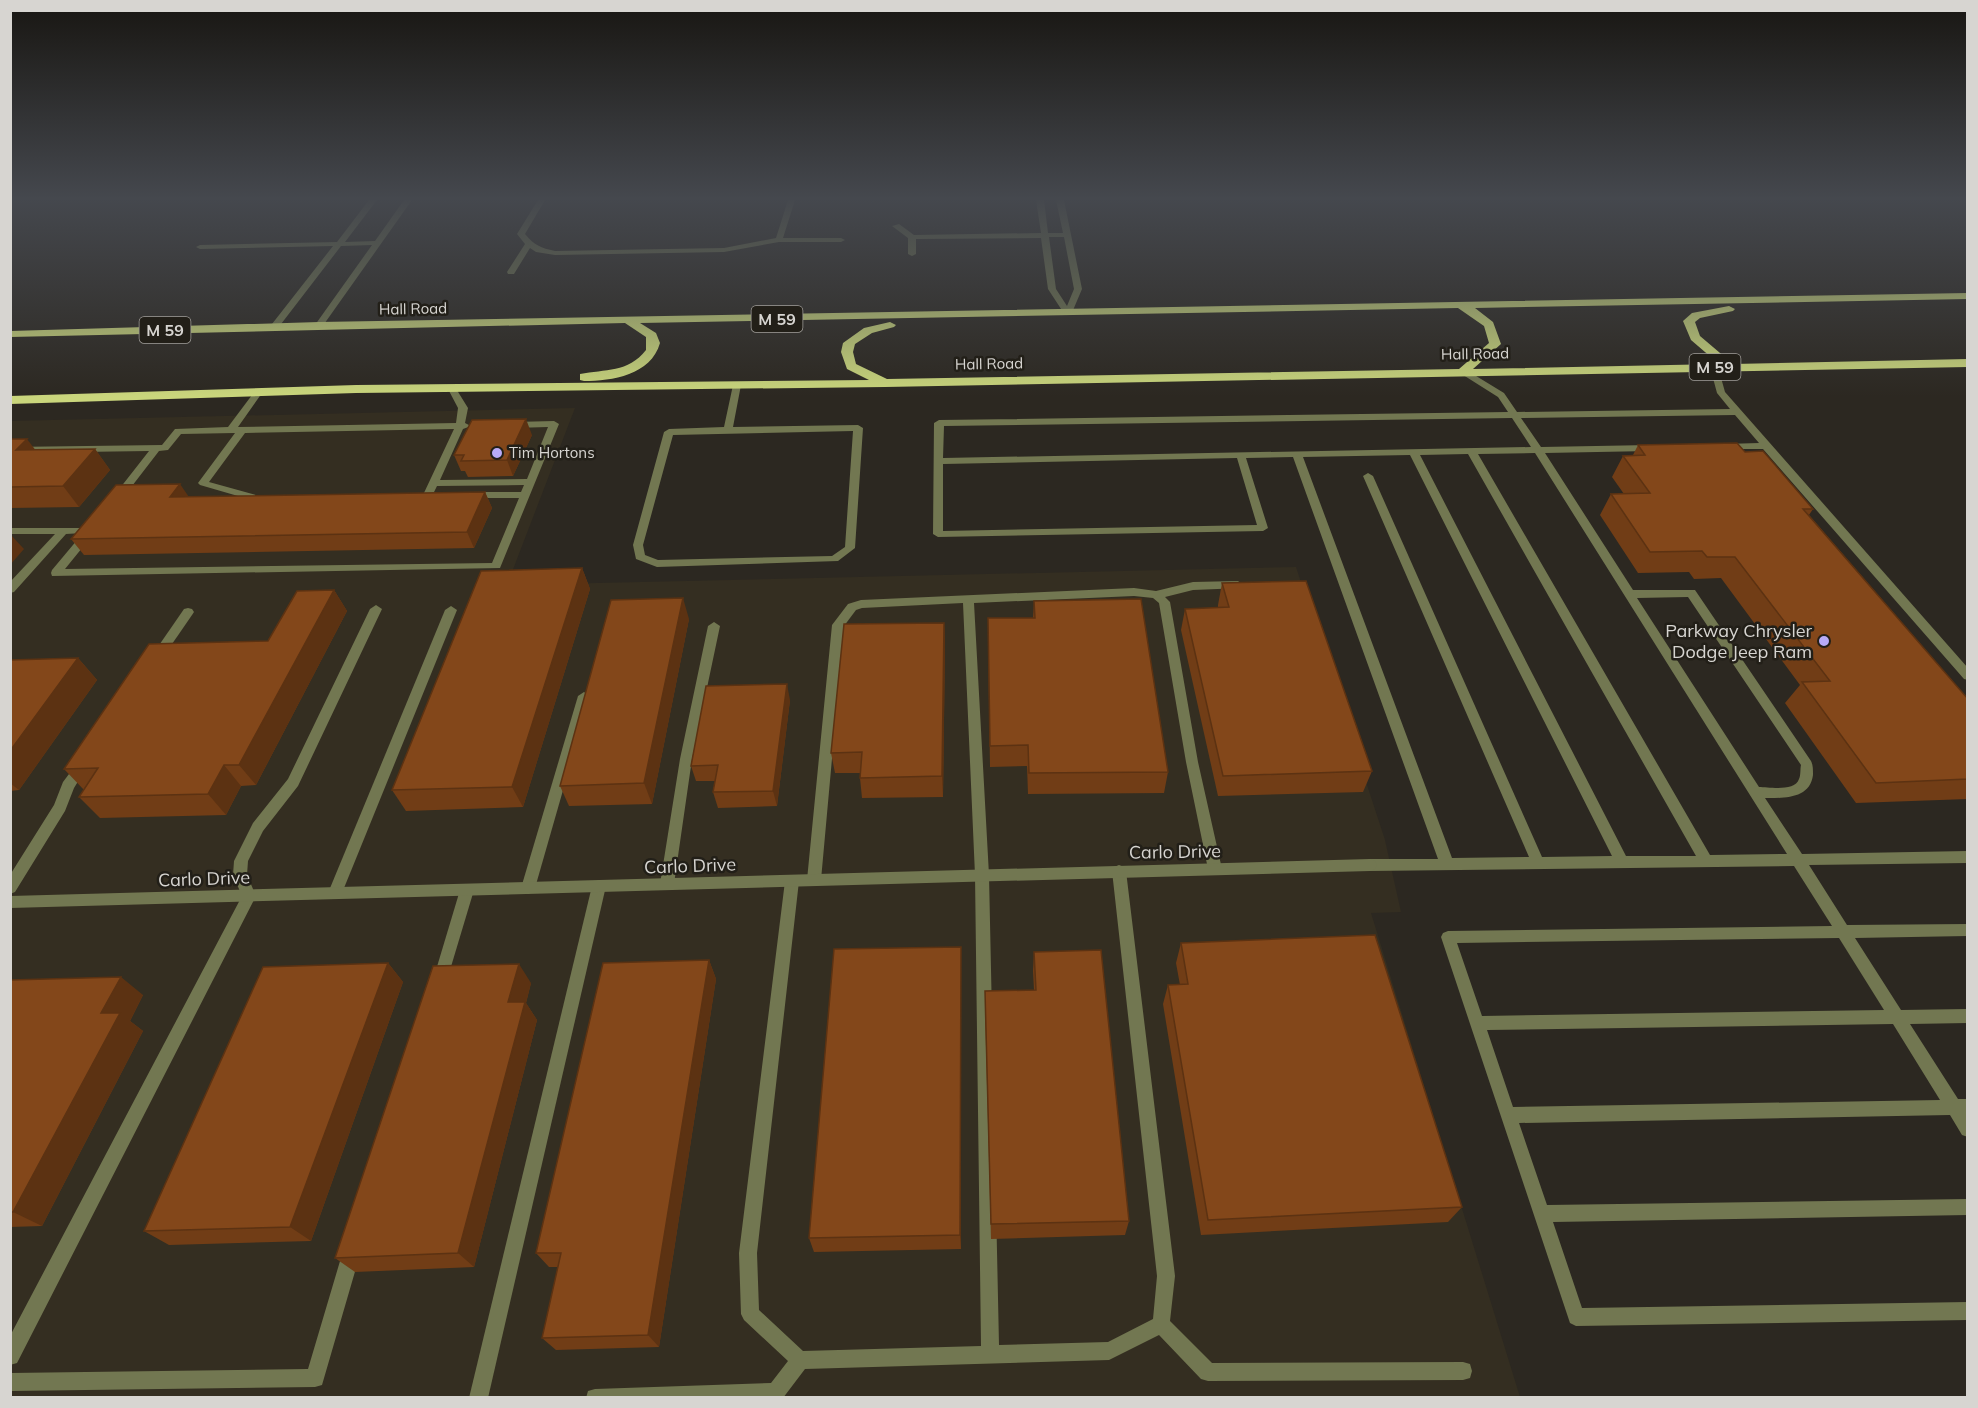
<svg xmlns="http://www.w3.org/2000/svg" width="1978" height="1408" viewBox="0 0 1978 1408" font-family="Mulish,sans-serif">
<style>
.built{fill:#342e21}
.lines{fill:none;stroke-linecap:round;stroke-linejoin:round}
.service{fill:#727751;fill-rule:evenodd}
.minor{fill:#727751;fill-rule:evenodd}
.trunk{fill:#cad67c;fill-rule:evenodd}
.wall{fill:#713d16}
.shaded-wall{fill:#5c3212}
.building{fill:#83471a;stroke:#5c3212;stroke-width:1.5}
.poi-dot{fill:#b8abf7;stroke:#221f18;stroke-width:2}
.labels{text-anchor:middle;stroke-width:5;stroke-linejoin:round;paint-order:stroke}
.far-street-label{font-size:15px;fill:#d7d5d1;stroke:#221f18}
.far-poi-label{font-size:15px;fill:#d7d5d1;stroke:#221f18;text-anchor:start}
.shield{fill:#221f18;stroke:#a19e9a;stroke-width:1.5}
.shield-label{font-size:16px;font-weight:bold;fill:#d7d5d1}
.poi-label{font-size:18px;fill:#d7d5d1;stroke:#221f18;text-anchor:end}
.street-label{font-size:18px;fill:#d7d5d1;stroke:#221f18}
</style>
<rect width="100%" height="100%" fill="#2c2821"/>
<!-- built -->
<polygon class="built" points="575,408 507,585 1296,567 1385,840 1401,912 1371,913 1520,1397 11,1397 10,421"/>
<g class="lines">
<!-- service -->
<g class="service">
<path d="M1714 364 1718 367 1725 392 1968 668V680L1964 679 1763 449H1722L1720 447 1725 444 1759 443 1735 415 1521 418 1541 447 1650 445 1655 448 1650 451 1545 453 1633 590H1695L1811 761C1813 765 1813 769 1813 775 1810 799 1784 798 1765 798L1802 854 1968 851V863L1809 865 1847 925 1968 924V936L1855 938 1901 1010 1968 1009V1023L1910 1024 1958 1099H1968V1137L1962 1135 1950 1115 1519 1123 1547 1205 1968 1199V1215L1553 1222 1582 1308 1968 1302V1320L1576 1326 1570 1323 1441 937 1443 933 1448 931 1832 926 1794 866 1370 871 1365 869 1363 865 1365 861 1370 859H1438L1293 457 1246 458 1268 528 1263 531 938 537 933 534 934 423 939 420 1508 412 1498 397 1460 373V369L1463 368 1504 393 1517 412 1730 409 1717 393 1710 367ZM1512 418 1531 447 943 458 944 426ZM1535 453 1787 854 1710 855 1478 454ZM1468 454 1696 856H1626L1420 455ZM1410 455 1612 856 1542 857 1373 476 1368 473 1363 476 1529 857 1452 858 1303 457ZM1237 458 1257 525 943 531V464ZM1688 597 1801 765C1800 769 1801 775 1799 779 1795 792 1769 787 1759 787L1637 598ZM1839 938 1884 1010 1482 1016 1457 943ZM1893 1024 1940 1100 1513 1107 1487 1030Z"/>
<path d="M737 382 741 385 733 427 858 425 863 428 855 548 838 561 657 567 636 559 633 545 664 432 669 429 724 427 733 385ZM853 431 845 547 832 556 658 560 645 555 643 545 673 435Z"/>
<polygon points="452,386 455,387 468,408 465,423 471,426 463,429 440,480 527,479 548,427 514,428 509,425 514,422 554,421 559,424 500,568 52,576 51,573 52,570 83,533 66,534 14,592 10,593 10,582 55,534 10,534 10,528 95,528 96,530 95,532 65,569 492,563 519,498 471,498 466,495 471,492 521,492 524,485 437,486 434,492 446,493 446,497 424,497 423,495 454,429 245,433 209,482 263,497 263,501 259,502 200,485 198,483 235,433 181,434 168,450 159,451 122,499 118,500 113,497 149,451 10,453 10,447 162,445 175,429 228,427 255,391 258,390 262,393 238,427 456,423 458,408 448,389"/>
<polygon points="1238,581 1243,585 1242,588 1193,590 1165,597 1170,602 1198,762 1222,869 1220,873 1215,875 1210,873 1208,869 1186,762 1159,603 1153,598 1134,596 974,603 989,875 999,1345 1108,1342 1153,1319 1157,1276 1112,871 1114,867 1119,865 1124,867 1126,871 1175,1276 1170,1321 1212,1363 1463,1362 1470,1364 1472,1371 1470,1378 1463,1380 1208,1381 1201,1379 1159,1335 1109,1360 805,1369 783,1398 586,1398 588,1391 595,1389 771,1383 788,1361 744,1320 741,1314 739,1253 785,881 787,877 792,875 797,877 799,881 757,1253 759,1310 803,1351 981,1346 975,875 963,603 862,608 856,610 844,626 821,880 819,884 814,886 809,884 807,880 832,625 848,604 861,600 1134,588 1156,591 1193,582"/>
<polygon points="376,605 382,609 298,786 263,831 248,861 247,875 256,896 17,1363 10,1365 10,1336 242,896 233,875 234,861 253,823 288,779 370,609"/>
<polygon points="451,606 457,610 342,893 340,897 335,899 330,897 328,893 445,610"/>
<polygon points="188,608 192,609 194,612 192,615 161,660 153,660 151,657 153,654 184,609"/>
<polygon points="714,622 720,626 692,759 674,884 672,888 667,890 662,888 660,884 680,759 708,626"/>
<polygon points="584,692 590,696 535,888 533,892 528,894 523,892 521,888 578,696"/>
<polygon points="82,760 86,762 88,765 74,788 65,811 15,892 10,894 10,875 54,805 63,782 78,762"/>
<polygon points="599,880 604,882 606,886 488,1398 469,1398 592,886 594,882"/>
<polygon points="467,884 472,886 474,890 447,980 445,985 440,987 435,985 433,980 460,890 462,886"/>
<polygon points="352,1242 358,1245 361,1251 322,1385 315,1387 10,1391 10,1373 308,1369 343,1251 346,1245"/>
</g>
<!-- minor -->
<g class="minor">
<polygon points="369,200 377,200 345,242 375,241 404,200 412,200 322,327 315,325 372,245 341,246 278,328 275,328 271,326 272,324 333,246 200,249 196,247 200,245 337,242"/>
<path d="M538 200H545L525 234C534 245 541 248 555 251L724 248 776 238 788 200H795L783 238H841L845 240 841 242H779L724 252 555 255 536 252 530 248 514 274H508L507 272 525 244 517 234Z"/>
<path d="M1036 200H1044L1048 233H1063L1056 200H1064L1082 289 1071 315H1065L1048 289 1041 238 916 239V254L912 256 908 254V238L892 226 899 224 914 235 1041 233ZM1049 237H1064L1074 289 1067 306 1056 289Z"/>
<polygon points="1370,859 1375,861 1377,865 1375,869 1370,871 10,908 10,896"/>
</g>
<!-- trunk -->
<path class="trunk" d="M1968 293V299L1475 308 1493 322 1501 344 1473 369 1719 364 1691 340 1683 321 1692 313 1729 306 1735 309 1733 311 1700 318 1695 322 1700 336 1733 364 1968 359V367L885 387 356 393 10 404V396L356 385 869 380 847 369 841 352 843 343 864 328 890 322 896 325 894 327 872 333 855 344 853 352 856 364 887 379 1459 369 1489 343 1484 326 1458 308 640 323 656 333 660 343C651 375 612 381 584 381L580 380V374C605 369 628 373 646 350V337L625 323 10 337V331L319 322Z"/>
</g>
<!-- wall -->
<g class="wall">
<polygon points="532,435 513,476 468,477 465,471 461,471 454,455"/>
<polygon points="10,439 35,450 95,449 110,470 79,507 10,508"/>
<polygon points="1638,445 1745,452 1813,509 1809,515 1968,699 1968,799 1856,803 1785,703 1800,685 1721,578 1694,579 1689,572 1638,573 1600,515 1611,494 1624,494 1612,477 1623,456 1633,455"/>
<polygon points="485,492 492,508 474,548 84,555 71,539 189,497"/>
<polygon points="582,568 590,589 523,807 406,811 392,790"/>
<polygon points="1222,583 1372,771 1363,792 1218,796 1181,630 1185,609 1218,608 1218,605"/>
<polygon points="334,590 347,611 256,785 241,786 226,815 100,818 79,797 84,790 64,769 268,641"/>
<polygon points="1034,601 1168,772 1164,793 1028,794 1027,766 990,767 988,639 1033,618"/>
<polygon points="689,619 652,804 569,806 560,786"/>
<polygon points="944,623 945,644 943,797 862,798 860,778 860,773 835,773 831,753"/>
<polygon points="78,658 97,680 19,790 10,791 10,660"/>
<polygon points="790,700 777,806 718,808 713,792 715,781 696,781 691,766"/>
<polygon points="1181,943 1462,1207 1448,1222 1201,1235 1163,1004 1168,985 1180,985 1176,963"/>
<polygon points="1034,952 1129,1221 1125,1235 991,1239 985,1009 1034,990 1033,971"/>
<polygon points="709,960 716,979 659,1347 556,1350 542,1338 558,1267 549,1267 536,1253"/>
<polygon points="388,963 403,982 311,1241 169,1245 144,1231"/>
<polygon points="961,966 961,1249 814,1252 809,1238"/>
<polygon points="10,980 143,995 130,1021 143,1031 42,1226 10,1227"/>
<polygon points="531,983 526,1003 537,1020 474,1267 355,1272 335,1258"/>
</g>
<!-- shaded-wall -->
<g class="shaded-wall">
<polygon points="526,419 532,435 513,476 507,460"/>
<polygon points="27,439 43,460 16,450"/>
<polygon points="95,449 110,470 79,507 63,486"/>
<polygon points="180,484 191,500 170,497"/>
<polygon points="485,492 492,508 474,548 467,532"/>
<polygon points="10,534 24,549 10,565"/>
<polygon points="582,568 590,589 523,807 512,787"/>
<polygon points="334,590 347,611 256,785 239,765"/>
<polygon points="683,598 689,619 652,804 644,783"/>
<polygon points="944,623 945,644 943,797 942,776"/>
<polygon points="78,658 97,680 19,790 10,783 10,751"/>
<polygon points="787,684 790,700 777,806 773,791"/>
<polygon points="224,765 241,786 226,815 208,794"/>
<polygon points="961,947 961,1249 960,1235"/>
<polygon points="709,960 716,979 659,1347 648,1335"/>
<polygon points="388,963 403,982 311,1241 290,1227"/>
<polygon points="519,964 531,983 526,1003 537,1020 474,1267 458,1253 508,1002"/>
<polygon points="121,977 143,995 130,1021 143,1031 42,1226 13,1212 101,1013"/>
</g>
<!-- building -->
<g class="building">
<polygon points="526,419 507,460 461,461 464,455 454,455 472,420"/>
<polygon points="10,439 27,439 16,450 95,449 63,486 10,487"/>
<polygon points="1737,443 1745,452 1763,451 1813,509 1803,509 1968,699 1968,779 1876,783 1802,682 1830,681 1735,557 1707,557 1702,551 1650,552 1611,494 1650,493 1623,456 1645,455 1638,445"/>
<polygon points="180,484 170,497 485,492 467,532 71,539 116,485"/>
<polygon points="582,568 512,787 392,790 481,571"/>
<polygon points="1306,581 1372,771 1223,776 1185,609 1229,607 1222,583"/>
<polygon points="334,590 239,765 224,765 208,794 79,797 98,768 64,769 149,644 268,641 297,591"/>
<polygon points="683,598 644,783 560,786 611,600"/>
<polygon points="1141,599 1168,772 1029,773 1028,745 990,746 988,618 1035,618 1034,601"/>
<polygon points="944,623 942,776 860,778 862,752 831,753 844,624"/>
<polygon points="78,658 10,751 10,660"/>
<polygon points="787,684 773,791 713,792 718,765 691,766 706,686"/>
<polygon points="1375,935 1462,1207 1208,1220 1168,985 1188,984 1181,943"/>
<polygon points="961,947 960,1235 809,1238 834,949"/>
<polygon points="1101,950 1129,1221 991,1224 985,991 1036,990 1034,952"/>
<polygon points="709,960 648,1335 542,1338 561,1253 536,1253 603,963"/>
<polygon points="388,963 290,1227 144,1231 263,967"/>
<polygon points="519,964 508,1002 525,1002 458,1253 335,1258 433,966"/>
<polygon points="121,977 101,1013 120,1013 13,1212 10,1212 10,980"/>
</g>
<!-- sky -->
<linearGradient id="sky" x2="0" y2="1"><stop stop-color="#181612"/><stop offset="0.5" stop-color="#45484e"/><stop offset="1" stop-color="#45484e" stop-opacity="0"/></linearGradient>
<rect width="1978" height="397" fill="url(#sky)"/>
<!-- markers -->
<g class="poi-dot">
<circle cx="497" cy="453" r="6"/>
<circle cx="1824" cy="641" r="6"/>
</g>
<g class="labels">
<!-- far-street labels -->
<g class="far-street-label">
<text transform="translate(413 309) rotate(-1)" y="5">Hall Road</text>
<text transform="translate(1475 354) rotate(-1)" y="5">Hall Road</text>
<text transform="translate(989 364) rotate(-1)" y="5">Hall Road</text>
</g>
<!-- far-poi labels -->
<g class="far-poi-label">
<text x="509" y="458">Tim Hortons</text>
</g>
<!-- shield labels -->
<g class="shield">
<rect x="751.5" y="306" width="51" height="26" rx="4.5"/>
<rect x="139.5" y="317" width="51" height="26" rx="4.5"/>
<rect x="1689.5" y="354" width="51" height="26" rx="4.5"/>
</g>
<g class="shield-label">
<text x="777" y="325">M 59</text>
<text x="165" y="336">M 59</text>
<text x="1715" y="373">M 59</text>
</g>
<!-- poi labels -->
<g class="poi-label">
<text x="1812" y="637">Parkway Chrysler<tspan x="1812" dy="21">Dodge Jeep Ram</tspan></text>
</g>
<!-- street labels -->
<g class="street-label">
<text transform="translate(1175 852) rotate(-1)" y="6">Carlo Drive</text>
<text transform="translate(690 866) rotate(-2)" y="6">Carlo Drive</text>
<text transform="translate(204 879) rotate(-2)" y="6">Carlo Drive</text>
</g>
</g>
<!-- border -->
<rect width="1978" height="1408" fill="none" stroke="#d7d5d1" stroke-width="24"/>
</svg>
